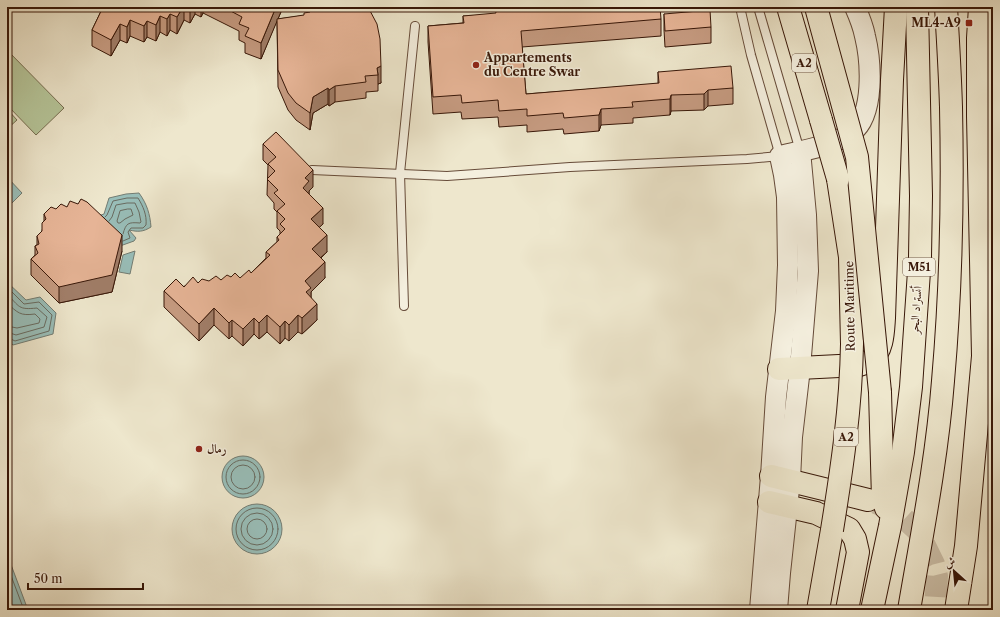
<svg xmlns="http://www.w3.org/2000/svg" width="1000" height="617" viewBox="0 0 1000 617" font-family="'Libre Caslon Text',Amiri,serif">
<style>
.green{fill:#b6c69a;stroke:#776e51}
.water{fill:#99bfba;stroke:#727c73}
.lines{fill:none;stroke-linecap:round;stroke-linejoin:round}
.shore{stroke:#686b61;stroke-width:1}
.motorway-tunnel{stroke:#cabda6;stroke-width:22;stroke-dasharray:22 11;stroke-linecap:butt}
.service-casing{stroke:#664b39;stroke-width:10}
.tertiary-casing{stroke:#664b39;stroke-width:22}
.trunk-casing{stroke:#381708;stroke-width:24}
.motorway-casing{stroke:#381708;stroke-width:24}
.service{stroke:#f4efde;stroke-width:8}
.tertiary{stroke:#f4efde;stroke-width:20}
.trunk{stroke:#eee7cd;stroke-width:22}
.motorway{stroke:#eee7cd;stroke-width:22}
.trunk-bridge-casing{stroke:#381708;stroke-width:24;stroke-linecap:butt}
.motorway-bridge-casing{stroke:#381708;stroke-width:24;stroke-linecap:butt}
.trunk-bridge{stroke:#eee7cd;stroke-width:22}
.motorway-bridge{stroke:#eee7cd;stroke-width:22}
.wall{fill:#c69b81;stroke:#381708}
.shaded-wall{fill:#a17e69;stroke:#381708}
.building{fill:#e6b496;stroke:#381708}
.poi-dot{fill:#8f2418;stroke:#f4efde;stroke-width:1.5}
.labels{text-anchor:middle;stroke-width:3;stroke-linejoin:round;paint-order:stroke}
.shield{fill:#f4efde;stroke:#705848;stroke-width:1}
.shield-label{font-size:11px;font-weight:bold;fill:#381708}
.poi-label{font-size:12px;font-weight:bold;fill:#381708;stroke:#f4efde;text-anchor:start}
.street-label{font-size:12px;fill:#381708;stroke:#f4efde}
</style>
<rect width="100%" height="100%" fill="#eee7cd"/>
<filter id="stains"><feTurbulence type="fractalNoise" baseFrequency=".005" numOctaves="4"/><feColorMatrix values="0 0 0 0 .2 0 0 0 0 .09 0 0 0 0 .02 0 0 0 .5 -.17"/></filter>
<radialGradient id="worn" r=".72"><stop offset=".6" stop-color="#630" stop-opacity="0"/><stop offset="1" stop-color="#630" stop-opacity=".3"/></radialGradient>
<!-- green -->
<g class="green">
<polygon points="7,50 64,108 36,135 7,105"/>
<polygon points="7,109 17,120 7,129"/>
</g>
<!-- water -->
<g class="water">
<polygon points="7,177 22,193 7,208"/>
<path d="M139 193C147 204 150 214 151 227 143 232 138 232 129 230L136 238 134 241 120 246 98 216 104 214 109 198 126 194Z"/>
<polygon points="135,251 130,274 119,272 123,255"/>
<polygon points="7,282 26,300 40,297 56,313 53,334 13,345 7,340"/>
<circle cx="243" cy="477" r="21"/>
<circle cx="257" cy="529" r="25"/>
<polygon points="7,554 28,610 7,610"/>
</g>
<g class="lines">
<!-- shore -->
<g class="shore">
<polygon points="128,209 131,209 133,215 125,219 120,223 118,223 117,221 120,211"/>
<path d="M105 217 107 215 113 201 127 198H138C143 206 147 215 146 225L143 228H131L128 232 130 238 123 241"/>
<path d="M109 221 112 217 116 205 127 203H135L139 212 141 222 140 223C128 222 126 223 123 234"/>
<polyline points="7,287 24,304 39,302 52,315 49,331 15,341 7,337"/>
<path d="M7 294C20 307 18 310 37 308L47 317 44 327 16 335 7 332"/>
<path d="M7 303C18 313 20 316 35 314L40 319 39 323 17 328 7 326"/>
<circle cx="243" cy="477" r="17"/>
<circle cx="243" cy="477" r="12"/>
<circle cx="257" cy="529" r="21"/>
<circle cx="257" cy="529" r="16"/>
<circle cx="257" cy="529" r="10"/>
<polyline points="7,565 24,610"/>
</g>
<!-- motorway-tunnel -->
<polyline class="motorway-tunnel" points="876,503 898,513 918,531 934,564 937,576 935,610"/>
<defs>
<g id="service">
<polyline points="758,7 800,151"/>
<polyline points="312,170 447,176 570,167 747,159 780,156 751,55 740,7"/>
<polyline points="404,306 400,173 415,26"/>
</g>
<g id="tertiary">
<path d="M760 610 771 476 776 397 786 311 788 265 787 197 784 175 780 156C801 151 836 145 852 132 875 115 871 61 865 36 863 26 859 16 855 7"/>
<polyline points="777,610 780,573 790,480 792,437 800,368 808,271 806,215 800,151"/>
</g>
<g id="trunk">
<polyline points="788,7 821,120"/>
<polyline points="838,179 850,257 852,344"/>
<polyline points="818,610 832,530"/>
</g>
<g id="motorway">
<path d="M779 369 859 365C863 364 868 362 871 360 883 350 883 332 884 318L892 80 896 7"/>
<polyline points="880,392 883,499 886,508"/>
<polyline points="771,476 868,500"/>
<polyline points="769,502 816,513 849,529 855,539 858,552 847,610"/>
<polyline points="872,610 890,526 903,452 911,387 920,257 921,196 917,7"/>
<path d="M909 610C922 534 937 458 943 381 951 290 953 199 951 107 950 74 948 40 946 7"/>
<polyline points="956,610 966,546 983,356 978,116 978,38 980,7"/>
</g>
</defs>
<!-- service casing -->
<use href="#service" class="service-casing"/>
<!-- tertiary casing -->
<use href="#tertiary" class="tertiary-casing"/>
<!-- trunk casing -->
<use href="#trunk" class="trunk-casing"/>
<!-- motorway casing -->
<use href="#motorway" class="motorway-casing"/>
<!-- service -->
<use href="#service" class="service"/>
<!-- tertiary -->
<use href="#tertiary" class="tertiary"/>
<!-- trunk -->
<use href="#trunk" class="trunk"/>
<!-- motorway -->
<use href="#motorway" class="motorway"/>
<defs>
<g id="trunk-bridge">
<polyline points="821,120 838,179"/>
<path d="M832 530C842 468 851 407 852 344"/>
</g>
<polyline id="motorway-bridge" points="816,7 857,157 880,392"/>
</defs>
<!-- trunk-bridge casing -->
<use href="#trunk-bridge" class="trunk-bridge-casing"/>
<!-- motorway-bridge casing -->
<use href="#motorway-bridge" class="motorway-bridge-casing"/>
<!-- trunk-bridge -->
<use href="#trunk-bridge" class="trunk-bridge"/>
<!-- motorway-bridge -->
<use href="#motorway-bridge" class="motorway-bridge"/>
</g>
<!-- wall -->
<g class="wall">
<polygon points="103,7 283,7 278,19 368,7 381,83 378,84 378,91 366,92 366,98 335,102 329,106 328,104 313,113 310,130 296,120 288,110 278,87 277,20 261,59 245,53 245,43 239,40 239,31 203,13 201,17 195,14 190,23 184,20 177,34 170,30 167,36 160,32 156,41 147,37 144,42 130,36 127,43 120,40 111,56 92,46 92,30"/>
<polygon points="627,10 661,19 661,36 522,47 526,94 658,84 658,72 733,88 733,104 708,106 704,110 671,111 670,115 633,118 633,123 601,125 599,131 564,134 563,129 527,132 527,125 499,127 498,117 462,119 461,112 433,114 428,42 428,26 463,23 463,16"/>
<polygon points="664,14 711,27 711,43 665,47 664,30"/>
<polygon points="263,144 313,187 309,191 309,194 323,224 319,227 327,252 321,258 325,278 311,292 311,297 317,320 302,334 298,332 289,341 285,338 280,344 267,332 259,339 254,334 243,346 232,336 229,339 214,325 199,341 164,307 164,291 198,283 221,280 231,277 240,278 251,273 266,258 266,252 277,242 277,237 280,234 280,231 277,228 277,212 274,209 274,203 267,195 268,165 263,160"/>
<polygon points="44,214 122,251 112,292 59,303 31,275 31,259 35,255 35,246 37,245 37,236 42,231 44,221"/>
</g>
<!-- shaded-wall -->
<g class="shaded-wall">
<polygon points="183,7 184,7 184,20 177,34 177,17"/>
<polygon points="190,7 195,7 195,14 190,23"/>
<polygon points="201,7 203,7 203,13 201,17"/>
<polygon points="276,7 283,7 261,59 261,43"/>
<polygon points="170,14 170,30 167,36 167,19"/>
<polygon points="160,16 160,32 156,41 156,25"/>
<polygon points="130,20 130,36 127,43 127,27"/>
<polygon points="147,21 147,37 144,42 144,26"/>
<polygon points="120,24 120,40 111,56 111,40"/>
<polygon points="381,66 381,83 378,84 378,75 377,68"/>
<polygon points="335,86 335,102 329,106 329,90"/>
<polygon points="328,88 328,104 313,113 310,130 310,113 313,97"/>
<polygon points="708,90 708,106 704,110 704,94"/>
<polygon points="671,95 671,111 670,115 670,99"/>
<polygon points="601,109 601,125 599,131 599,115"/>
<polygon points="313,170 313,187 309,191 309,198 303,188 305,178"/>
<polygon points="323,208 323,224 311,235 311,219"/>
<polygon points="122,235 122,251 112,292 59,303 59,287"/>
<polygon points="327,235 327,252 312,265 312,249"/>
<polygon points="325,262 325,278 311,292 311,304 306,309 305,281"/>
<polygon points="317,304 317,320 302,334 302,318"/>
<polygon points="214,308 214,325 199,341 199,324"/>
<polygon points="267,315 267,332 259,339 259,323"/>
<polygon points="298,315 298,332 289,341 289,325"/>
<polygon points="254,318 254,334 243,346 243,329"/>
<polygon points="232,320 232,336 229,339 229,323"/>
<polygon points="285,321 285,338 280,344 280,327"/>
</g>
<!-- building -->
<g class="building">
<polygon points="103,7 183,7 177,17 170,14 167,19 160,16 156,25 147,21 144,26 130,20 127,27 120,24 111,40 92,30"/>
<polygon points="223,7 276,7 261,43 245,36 249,28 239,24 242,17"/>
<polygon points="316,7 368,7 377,24 380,39 381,66 377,68 378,75 365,76 366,82 335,86 329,90 328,88 313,97 310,113 296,103 288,93 278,70 277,19 304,15 304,13 310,12 310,8"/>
<polygon points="516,7 627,7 627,10 660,7 661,19 521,31 526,94 659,83 658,72 731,66 733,88 708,90 704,94 671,95 670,99 632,102 633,107 601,109 599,115 564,118 563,113 527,116 527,109 499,111 498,100 462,103 461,95 433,97 428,26 464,23 463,16 496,13 495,9"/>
<polygon points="710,10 711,27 665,31 664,14"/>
<polygon points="276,132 313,170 305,178 309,181 303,188 323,208 311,219 327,235 312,249 325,262 305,281 311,288 306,292 317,304 302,318 298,315 289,325 285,321 280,327 267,315 259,323 254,318 243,329 232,320 229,323 214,308 199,324 164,291 176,279 184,287 193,277 198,283 202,279 209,281 216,276 221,280 227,275 231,277 235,273 240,278 249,270 251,273 270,255 266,252 279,240 277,237 285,229 280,224 285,219 277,211 285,204 274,193 278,190 267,179 275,171 268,164 276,157 263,144"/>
<polygon points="81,199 87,202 122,235 112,275 59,287 31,259 38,253 35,246 39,244 37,236 42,231 42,223 46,219 44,214 51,207 56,209 61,204 67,207 70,201 78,204"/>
</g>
<!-- markers -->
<g class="poi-dot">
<rect x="965" y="19" width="8" height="8" rx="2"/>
<circle cx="476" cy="65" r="4"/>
<circle cx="199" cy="449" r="4"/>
</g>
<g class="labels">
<!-- shield labels -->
<g class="shield">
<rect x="792" y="54" width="24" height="18" rx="3"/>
<rect x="903" y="258" width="32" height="18" rx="3"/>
<rect x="834" y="428" width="24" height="18" rx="3"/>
</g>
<g class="shield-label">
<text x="804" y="67">A2</text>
<text x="919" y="271">M51</text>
<text x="846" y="441">A2</text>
</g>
<!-- poi labels -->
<g class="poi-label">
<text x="961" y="27" text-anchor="end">ML4-A9</text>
<text x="484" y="62">Appartements<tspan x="484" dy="14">du Centre Swar</tspan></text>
<text x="207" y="453">رمال</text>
</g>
<!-- street labels -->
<g class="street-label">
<text transform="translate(850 306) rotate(-91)" y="4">Route Maritime</text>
<text transform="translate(916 310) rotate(-86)" y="4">أتستراد البحر</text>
</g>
</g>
<!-- margin -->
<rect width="1000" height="617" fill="none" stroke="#eee7cd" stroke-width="24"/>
<rect x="8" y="8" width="984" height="601" fill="none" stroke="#381708" stroke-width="2"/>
<rect x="12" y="12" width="976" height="593" fill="none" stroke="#381708"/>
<!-- north arrow -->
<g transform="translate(954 571) rotate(333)" stroke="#f4efde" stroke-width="3" paint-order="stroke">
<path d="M0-3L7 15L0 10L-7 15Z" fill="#381708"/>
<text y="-6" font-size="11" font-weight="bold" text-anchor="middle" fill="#381708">ش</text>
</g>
<!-- scale -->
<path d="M28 583v6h115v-6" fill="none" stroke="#381708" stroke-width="2"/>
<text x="34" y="583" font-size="12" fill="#381708" stroke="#f4efde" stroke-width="3" paint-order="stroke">50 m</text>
<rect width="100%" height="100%" filter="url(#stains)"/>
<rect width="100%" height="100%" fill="url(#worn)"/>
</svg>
